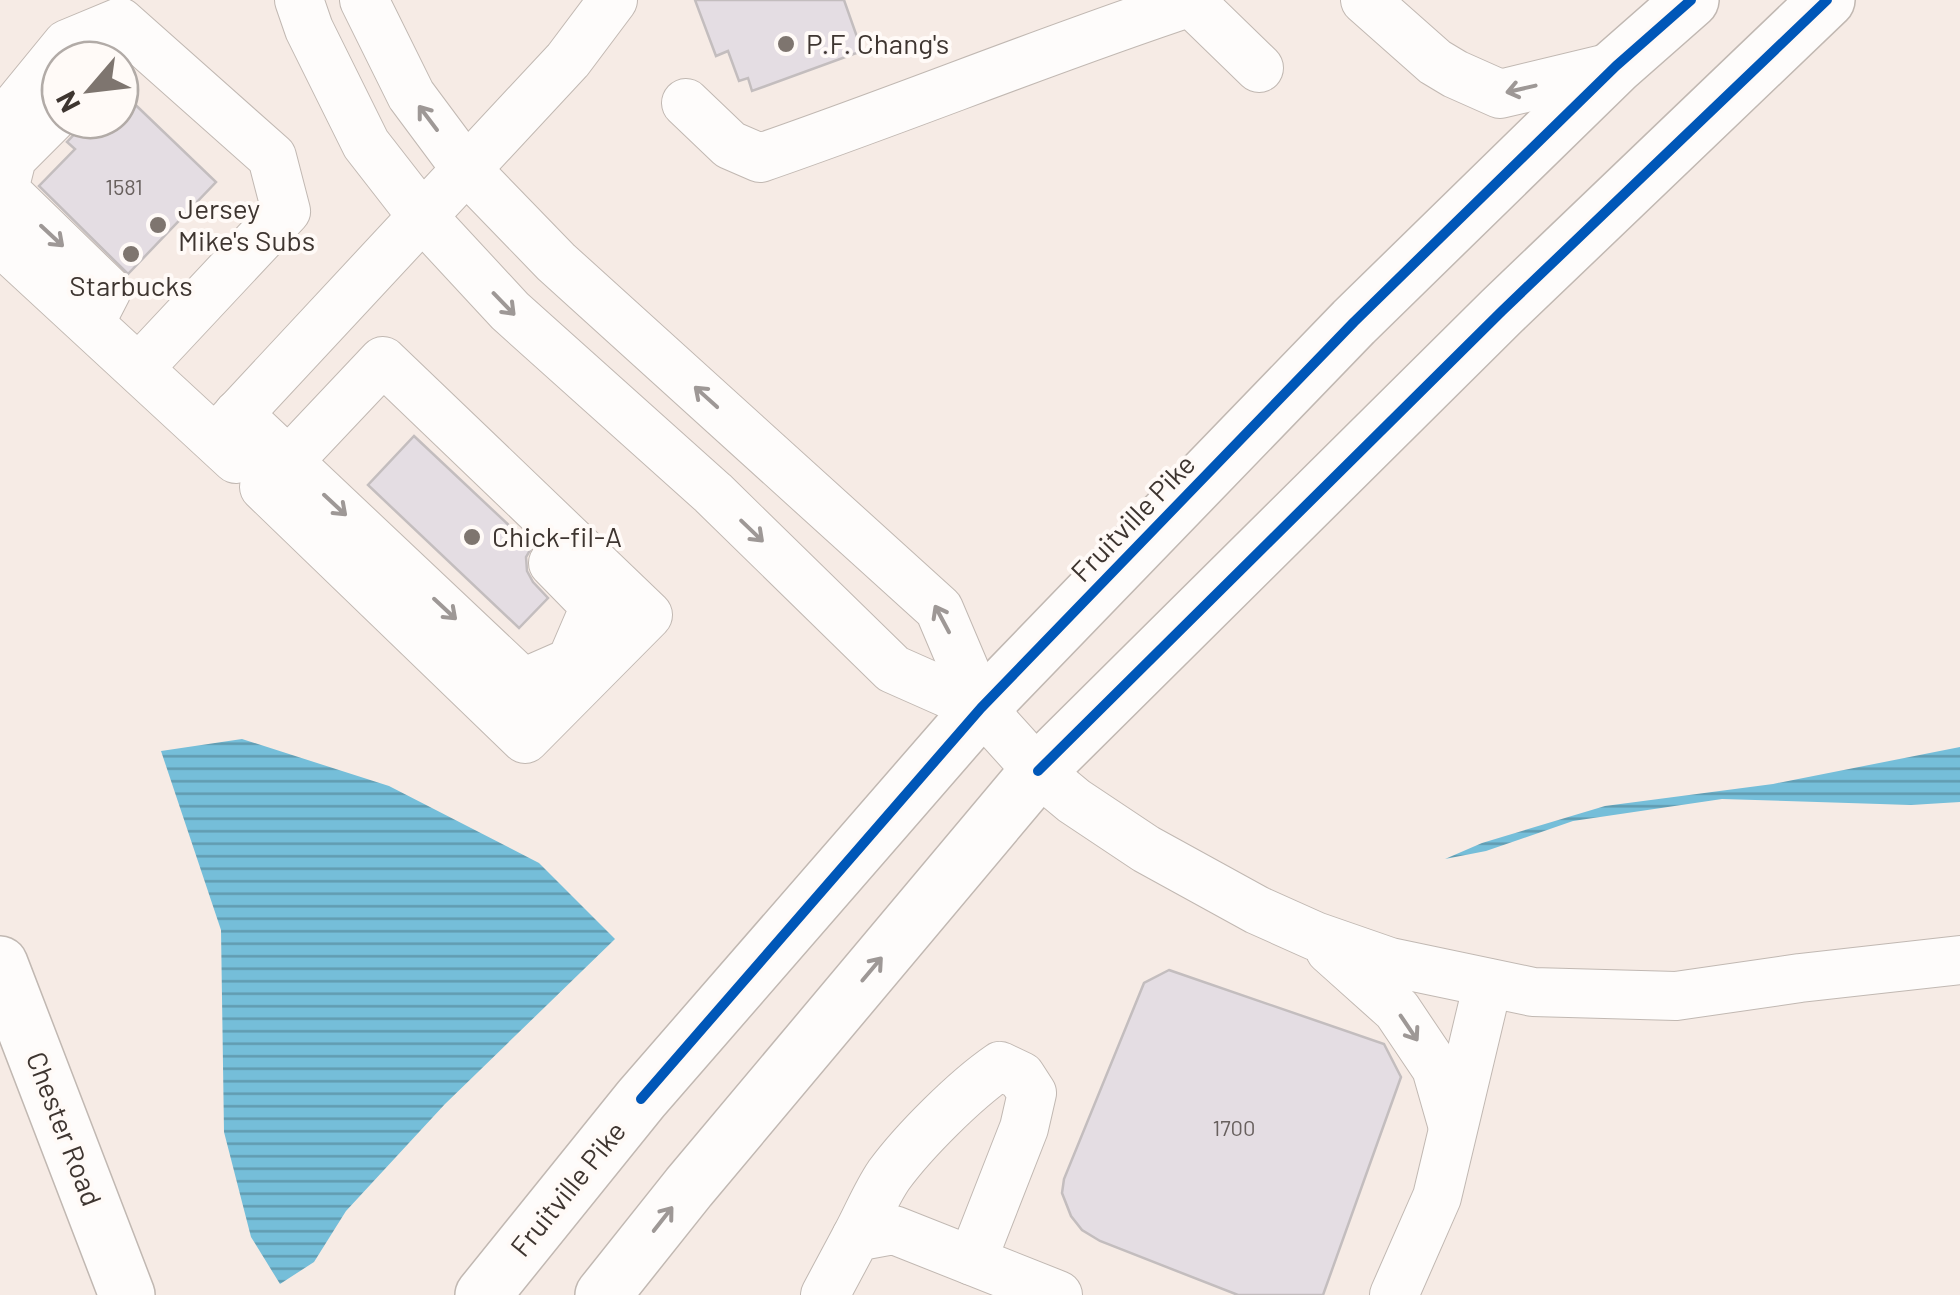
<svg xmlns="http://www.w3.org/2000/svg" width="1960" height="1295" viewBox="0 0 1960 1295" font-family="Barlow,sans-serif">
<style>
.water{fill:url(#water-rules)}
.building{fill:#e4dde3;stroke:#c3bdbe;stroke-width:2.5}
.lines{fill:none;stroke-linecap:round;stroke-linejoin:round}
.minor-casing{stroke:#c1b8b2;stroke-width:50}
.major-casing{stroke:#c1b8b2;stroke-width:58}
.minor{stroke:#fefcfb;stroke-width:48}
.major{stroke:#fefcfb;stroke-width:55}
.cycleway-casing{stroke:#fffaf7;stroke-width:16}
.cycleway{stroke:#0057b8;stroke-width:10}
.oneway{stroke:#9e9896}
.poi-dot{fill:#7e756f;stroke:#fffaf7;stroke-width:4}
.labels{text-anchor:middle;stroke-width:8;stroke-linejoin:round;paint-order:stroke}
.number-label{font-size:22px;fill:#68605e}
.poi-label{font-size:28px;fill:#3e3530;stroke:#fffaf7;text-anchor:start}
.street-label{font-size:28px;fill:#3e3530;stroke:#fffaf7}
</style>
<defs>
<pattern id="water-rules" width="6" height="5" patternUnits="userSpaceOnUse" patternTransform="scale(2.5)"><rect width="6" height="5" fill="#75bed9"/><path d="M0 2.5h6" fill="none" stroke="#619bb0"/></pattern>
</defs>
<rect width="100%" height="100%" fill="#f6ebe5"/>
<!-- water -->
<g class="water">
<polygon points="242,739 389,786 539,863 615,939 445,1104 346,1211 314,1262 280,1284 251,1237 224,1132 221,930 161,751"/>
<polygon points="1960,747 1960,802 1911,805 1722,799 1573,821 1486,851 1445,859 1482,843 1605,806 1773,784"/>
</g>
<!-- building -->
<g class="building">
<polygon points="695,0 844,0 862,51 752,91 748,78 739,81 728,51 716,56"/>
<polygon points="120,90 216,182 128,274 39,186 75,149 67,142 88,120 120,120"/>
<polygon points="414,436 532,547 526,557 527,571 533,582 548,598 519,628 368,485"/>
<polygon points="1169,970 1384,1044 1401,1077 1323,1295 1238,1295 1100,1241 1082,1230 1071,1216 1062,1193 1064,1179 1144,983"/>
</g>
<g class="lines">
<defs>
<g id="minor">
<polyline points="299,0 309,29 366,144 422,216 510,311 713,493 893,669 981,708"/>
<polyline points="364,0 411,95 466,169 556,262 939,609 981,708 1038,771 1074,801 1146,849 1257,910 1315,936 1390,962 1533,992 1676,996 1800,978 1960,960"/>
<polyline points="1365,0 1435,62 1455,74 1500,94 1616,66"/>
<path d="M686 103 730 145 760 158C905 108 1046 50 1191 2L1259 68"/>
<polyline points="60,110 12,158 4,190 107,290 90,323"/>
<polyline points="0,126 67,44 120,22 272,157 286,211 139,368"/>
<polyline points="0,241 236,459"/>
<polygon points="383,361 648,615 525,739 264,487"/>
<polyline points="238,414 523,683 571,662 595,606 553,563"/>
<polyline points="218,436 568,60 613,0"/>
<polyline points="1330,950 1397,1010 1436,1068 1452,1124"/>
<path d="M856 1237C867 1217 876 1194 889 1175 914 1141 965 1090 1000 1066L1021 1076 1032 1093 1024 1128 972 1261"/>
<polyline points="825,1295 856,1237 894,1230 1058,1295"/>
<polyline points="1394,1295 1437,1197 1488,983"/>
</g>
<g id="major">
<polyline points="0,964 127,1295"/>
<polyline points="483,1295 641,1099 981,708 1354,322 1616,66 1691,0"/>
<polyline points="603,1295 689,1187 1038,771 1502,311 1827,0"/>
</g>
</defs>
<!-- minor casing -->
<use href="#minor" class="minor-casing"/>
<!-- major casing -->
<use href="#major" class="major-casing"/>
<!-- minor -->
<use href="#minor" class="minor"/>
<!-- major -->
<use href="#major" class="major"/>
<defs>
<g id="cycleway">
<polyline points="1038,771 1502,311 1827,0"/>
<polyline points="641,1099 981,708 1354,322 1616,66 1691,0"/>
</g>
</defs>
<!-- cycleway casing -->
<use href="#cycleway" class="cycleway-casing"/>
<!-- cycleway -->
<use href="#cycleway" class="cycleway"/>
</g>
<!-- one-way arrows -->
<defs><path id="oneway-shaft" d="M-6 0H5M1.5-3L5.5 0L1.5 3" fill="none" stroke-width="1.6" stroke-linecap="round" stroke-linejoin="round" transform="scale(2.5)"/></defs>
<g class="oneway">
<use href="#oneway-shaft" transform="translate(1521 89) rotate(167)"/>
<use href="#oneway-shaft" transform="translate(428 118) rotate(-127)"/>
<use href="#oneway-shaft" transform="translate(52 236) rotate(43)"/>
<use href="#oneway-shaft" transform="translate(504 304) rotate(46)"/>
<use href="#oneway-shaft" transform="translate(706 397) rotate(-138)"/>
<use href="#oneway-shaft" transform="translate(335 505) rotate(43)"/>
<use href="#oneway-shaft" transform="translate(752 531) rotate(44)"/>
<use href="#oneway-shaft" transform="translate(445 609) rotate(43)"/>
<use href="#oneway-shaft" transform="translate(942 619) rotate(-118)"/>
<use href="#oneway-shaft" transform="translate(872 969) rotate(-50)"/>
<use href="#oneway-shaft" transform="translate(1409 1028) rotate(56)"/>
<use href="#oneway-shaft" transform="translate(663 1219) rotate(-52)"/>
</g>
<!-- markers -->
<g class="poi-dot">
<circle cx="786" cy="44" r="10"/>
<circle cx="158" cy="225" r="10"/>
<circle cx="131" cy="254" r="10"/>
<circle cx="472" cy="537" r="10"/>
</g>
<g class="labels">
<!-- number labels -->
<g class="number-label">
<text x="124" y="195">1581</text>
<text x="1234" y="1136">1700</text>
</g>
<!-- poi labels -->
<g class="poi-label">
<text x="806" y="54">P.F. Chang's</text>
<text x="178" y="219">Jersey<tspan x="178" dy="32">Mike's Subs</tspan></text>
<text x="131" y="296" text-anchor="middle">Starbucks</text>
<text x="492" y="547">Chick-fil-A</text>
</g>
<!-- street labels -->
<g class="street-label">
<text transform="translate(1133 518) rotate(-46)" y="10">Fruitville Pike</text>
<text transform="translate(64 1129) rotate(69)" y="10">Chester Road</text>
<text transform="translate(568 1189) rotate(-51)" y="10">Fruitville Pike</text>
</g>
</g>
<!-- north arrow -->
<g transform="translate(90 90) rotate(242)"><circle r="48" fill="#fffaf7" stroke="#b2aba7" stroke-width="2.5"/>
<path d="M0-8L18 38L0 25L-18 38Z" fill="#7e756f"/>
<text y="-15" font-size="28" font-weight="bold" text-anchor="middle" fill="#3e3530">N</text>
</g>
</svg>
